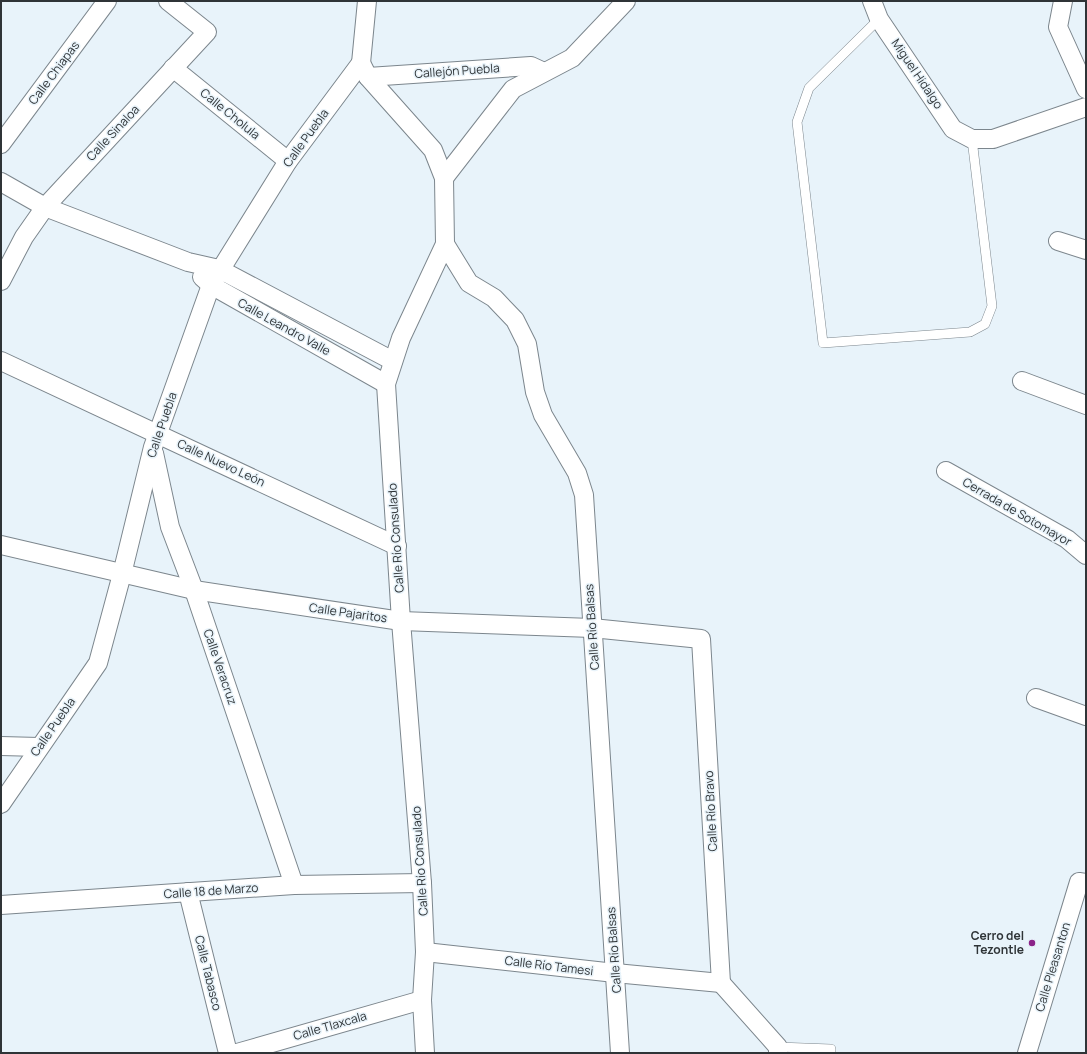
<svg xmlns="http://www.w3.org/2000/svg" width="1087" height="1054" viewBox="0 0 1087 1054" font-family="Manrope,sans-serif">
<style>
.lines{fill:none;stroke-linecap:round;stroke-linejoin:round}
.lane-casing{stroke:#7c868d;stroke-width:10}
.street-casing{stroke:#7c868d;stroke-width:20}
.lane{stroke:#fff;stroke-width:9}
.street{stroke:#fff;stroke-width:18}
.poi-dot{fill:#8b2389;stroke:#e8f3fa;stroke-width:1.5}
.labels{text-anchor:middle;stroke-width:3;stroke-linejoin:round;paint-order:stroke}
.street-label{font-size:12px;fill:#2f3437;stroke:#e8f3fa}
.poi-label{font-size:12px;font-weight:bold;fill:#2f3437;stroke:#e8f3fa;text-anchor:end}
</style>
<rect width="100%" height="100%" fill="#e8f3fa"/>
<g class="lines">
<defs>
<g id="lane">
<polyline points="879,19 809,88 797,122 823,343 970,332 985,324 992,306 972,139"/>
<polyline points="778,1047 831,1049 831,1053"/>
</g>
<g id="street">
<polyline points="872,1 879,19 953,129 972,139 993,139 1086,107"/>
<polyline points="1063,1 1058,27 1086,89"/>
<polyline points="361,63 368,77 433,150 444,178 445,244 401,338 386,384 401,621 422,883 425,952 422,1000 425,1053"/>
<polyline points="361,63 367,1"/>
<polyline points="173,68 288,161"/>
<polyline points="368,77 531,66 544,72"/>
<polyline points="1,144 107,1"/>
<polyline points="444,178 513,89 572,58 626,1"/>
<polyline points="1,182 45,207 188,262 219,269 393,361"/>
<polyline points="1058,241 1086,250"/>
<polyline points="445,244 469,283 494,298 515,320 527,344 535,392 543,415 577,473 584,495 620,1053"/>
<polyline points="202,277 211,285 386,384"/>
<polyline points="1,281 24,237 45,207 207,32 168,1"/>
<polyline points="1,361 397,546"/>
<polyline points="1022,381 1086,405"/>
<polyline points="154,453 170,527 194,590 294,885"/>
<polyline points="946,471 1067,539 1086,555"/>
<polyline points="1,545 194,590 401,621 592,628 701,639 721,983"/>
<polyline points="1036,698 1086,716"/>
<polyline points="1,746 39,747"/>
<polyline points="1,804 98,663 122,574 153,447 211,285 288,161 361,63"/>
<polyline points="188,892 228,1053"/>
<polyline points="1,905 294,885 422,883"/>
<polyline points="425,952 615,973 721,983"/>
<polyline points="721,983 778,1047 778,1053"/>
<polyline points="237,1053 422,1000"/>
<polyline points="1027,1053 1079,882 1086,883"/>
</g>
</defs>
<!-- lane casing -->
<use href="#lane" class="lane-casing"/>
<!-- street casing -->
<use href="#street" class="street-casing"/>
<!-- lane -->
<use href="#lane" class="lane"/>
<!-- street -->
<use href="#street" class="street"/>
</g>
<!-- markers -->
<circle class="poi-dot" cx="1032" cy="943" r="4"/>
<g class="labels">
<!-- street labels -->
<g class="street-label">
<text transform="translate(457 71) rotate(-4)" y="4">Callejón Puebla</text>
<text transform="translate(54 73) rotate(-53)" y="4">Calle Chiapas</text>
<text transform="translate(917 74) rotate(56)" y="4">Miguel Hidalgo</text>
<text transform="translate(230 114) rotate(39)" y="4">Calle Cholula</text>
<text transform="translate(113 133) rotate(-47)" y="4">Calle Sinaloa</text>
<text transform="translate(306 138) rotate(-54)" y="4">Calle Puebla</text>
<text transform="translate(284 327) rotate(29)" y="4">Calle Leandro Valle</text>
<text transform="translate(162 425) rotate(-71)" y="4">Calle Puebla</text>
<text transform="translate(221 463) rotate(25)" y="4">Calle Nuevo León</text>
<text transform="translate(1017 512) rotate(30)" y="4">Cerrada de Sotomayor</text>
<text transform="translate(396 538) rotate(-94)" y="4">Calle Río Consulado</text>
<text transform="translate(348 613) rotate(8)" y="4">Calle Pajaritos</text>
<text transform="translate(592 627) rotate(-94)" y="4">Calle Río Balsas</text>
<text transform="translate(220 667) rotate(71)" y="4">Calle Veracruz</text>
<text transform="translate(53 727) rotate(-55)" y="4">Calle Puebla</text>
<text transform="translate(711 811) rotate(-93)" y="4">Calle Río Bravo</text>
<text transform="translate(420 861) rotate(-94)" y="4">Calle Río Consulado</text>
<text transform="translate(211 891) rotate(-4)" y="4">Calle 18 de Marzo</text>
<text transform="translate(614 950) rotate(-94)" y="4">Calle Río Balsas</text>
<text transform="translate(549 966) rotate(7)" y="4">Calle Río Tamesi</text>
<text transform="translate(1053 967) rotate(-73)" y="4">Calle Pleasanton</text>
<text transform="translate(208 973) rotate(76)" y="4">Calle Tabasco</text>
<text transform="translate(330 1026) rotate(-16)" y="4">Calle Tlaxcala</text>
</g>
<!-- poi labels -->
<g class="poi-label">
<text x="1024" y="940">Cerro del<tspan x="1024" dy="14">Tezontle</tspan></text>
</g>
</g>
<!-- border -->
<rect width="1087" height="1054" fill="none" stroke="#2f3437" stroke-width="4"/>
</svg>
